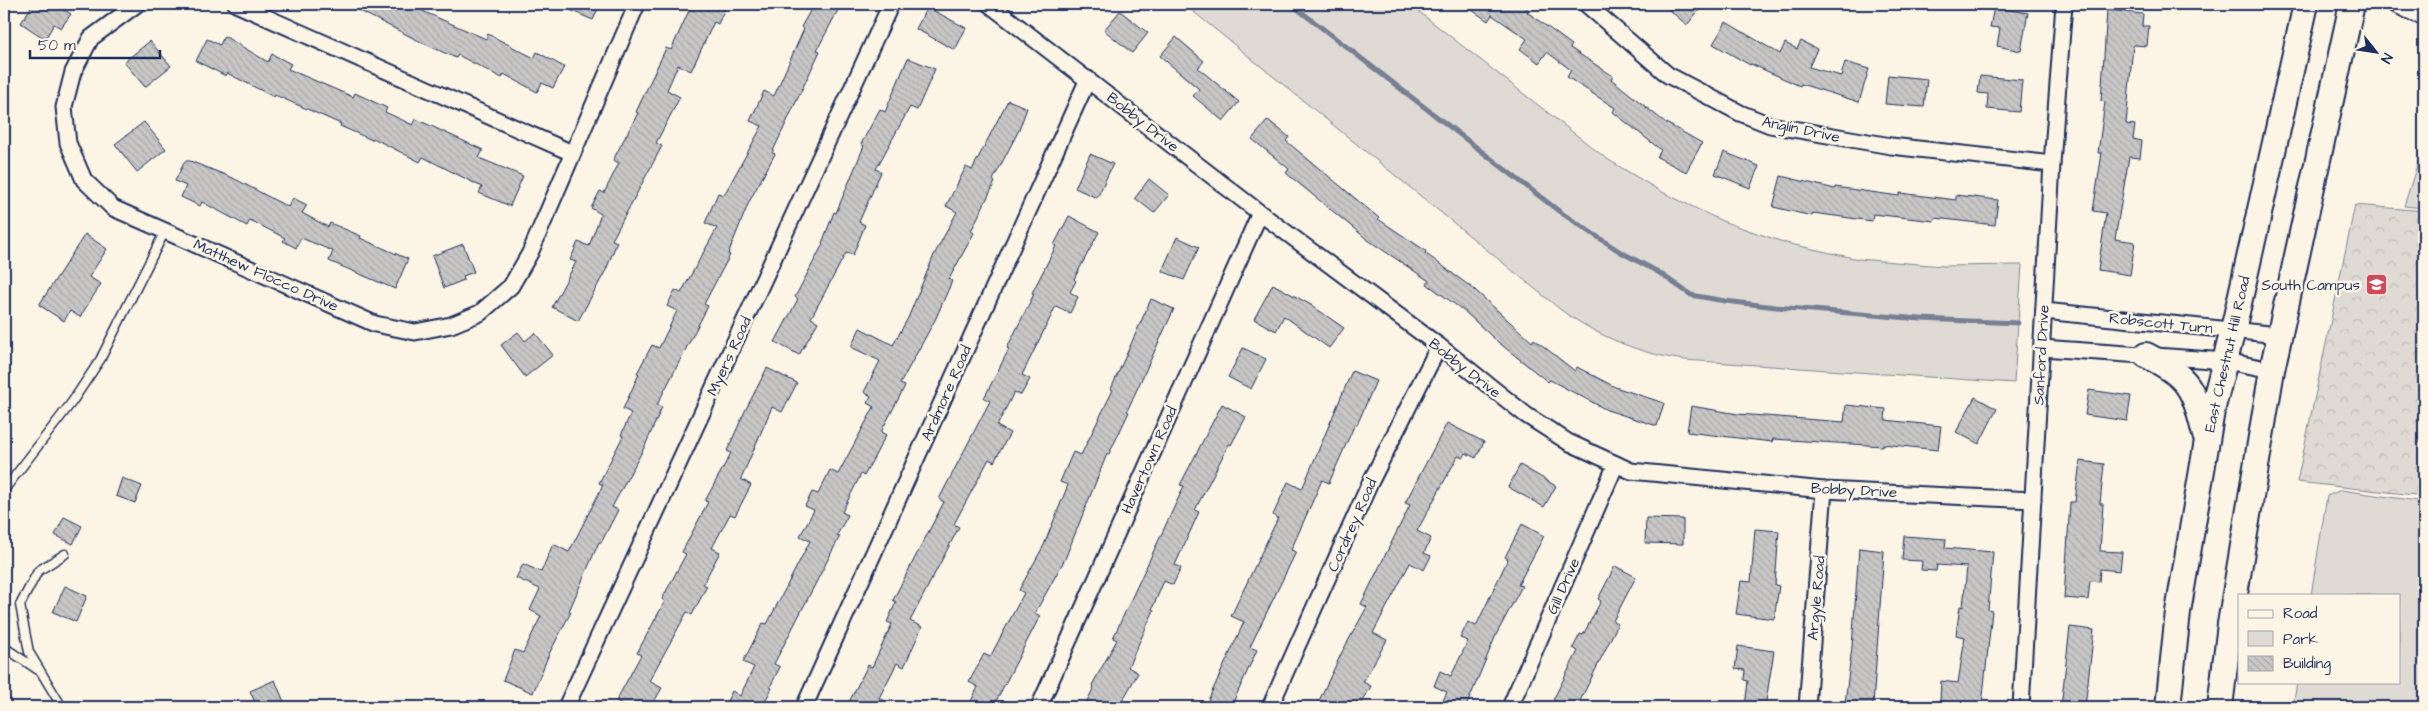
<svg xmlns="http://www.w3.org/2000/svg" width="2428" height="711" viewBox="0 0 2428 711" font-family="'Architects Daughter',sans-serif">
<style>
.green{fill:#dfdbd4;stroke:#7d8599}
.forest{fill:url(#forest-crowns);stroke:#7d8599}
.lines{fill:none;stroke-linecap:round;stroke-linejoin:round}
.stream{stroke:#767f94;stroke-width:5}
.building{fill:url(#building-back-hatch);stroke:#1b2f5e}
.lane-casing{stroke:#1b2f5e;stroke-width:11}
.street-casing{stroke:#1b2f5e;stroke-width:19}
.primary-casing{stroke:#1b2f5e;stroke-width:28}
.lane{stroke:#fcf5e5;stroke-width:8}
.street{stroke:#fcf5e5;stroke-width:15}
.primary{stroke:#fcf5e5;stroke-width:24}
.labels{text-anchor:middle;stroke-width:5;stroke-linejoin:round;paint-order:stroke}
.street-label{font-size:15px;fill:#1b2f5e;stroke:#fcf5e5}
.poi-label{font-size:15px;fill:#1b2f5e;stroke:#fcf5e5;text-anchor:end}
</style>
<defs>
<pattern id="forest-crowns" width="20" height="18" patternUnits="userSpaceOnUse" patternTransform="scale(1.25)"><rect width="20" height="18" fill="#dfdbd4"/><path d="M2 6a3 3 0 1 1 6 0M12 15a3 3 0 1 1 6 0" fill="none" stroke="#bfbcb8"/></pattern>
<pattern id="building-back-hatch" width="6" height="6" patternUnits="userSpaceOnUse" patternTransform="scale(1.25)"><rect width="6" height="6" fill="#c8c7c6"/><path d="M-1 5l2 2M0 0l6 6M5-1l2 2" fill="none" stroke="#ababac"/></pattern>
</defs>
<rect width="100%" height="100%" fill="#fcf5e5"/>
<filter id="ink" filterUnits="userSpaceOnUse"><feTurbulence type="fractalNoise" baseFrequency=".02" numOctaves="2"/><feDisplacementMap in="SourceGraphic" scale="10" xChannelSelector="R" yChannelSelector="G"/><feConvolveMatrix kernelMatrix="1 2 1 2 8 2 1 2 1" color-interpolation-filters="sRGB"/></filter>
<g filter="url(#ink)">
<!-- green -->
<g class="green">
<path d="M1184 4H1409L1607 159 1660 191 1722 221 1786 243 1858 259 1943 266 2022 265 2014 383 1685 360C1639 354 1598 336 1561 310Z"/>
<polygon points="2424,143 2424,208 2404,206"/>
<polygon points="2341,490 2424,502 2424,707 2293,707 2297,682 2399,682 2399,595 2311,595 2327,496"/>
</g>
<!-- forest -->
<polygon class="forest" points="2355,205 2424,211 2424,496 2297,482"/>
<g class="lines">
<!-- stream -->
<polyline class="stream" points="1291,4 1560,212 1619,251 1658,272 1691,295 1725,301 1776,307 1921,319 2018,323"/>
</g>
<!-- building -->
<g class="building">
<polygon points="33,4 55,4 71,14 61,28 54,24 45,39 21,23"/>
<polygon points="346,4 424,4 420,10 486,39 488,34 534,58 537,52 564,67 553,88 542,83 537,92 504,74 502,78 458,55 456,58 427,45"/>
<polygon points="556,4 600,4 593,20"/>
<polygon points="692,4 727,4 718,24 714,22 691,71 678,65 667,90 680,97 656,143 662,146 612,240 617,242 606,270 578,321 552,307 576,262 570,260 578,242 589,246 601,214 591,208 600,191 604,193 619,163 613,160 638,113 636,112 666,48 671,50"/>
<polygon points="814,4 827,4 838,10 817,50 820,51 772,153 775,154 749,202 728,254 730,255 704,304 708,306 657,405 662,407 645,446 612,507 618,510 601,543 599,542 569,611 571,612 549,654 533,693 503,680 515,650 523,653 541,616 530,610 540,589 516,578 523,564 541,572 553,544 569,552 603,485 599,483 623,436 621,435 631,413 623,409 639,374 637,373 652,345 659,348 677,311 667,306 675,290 681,293 717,228 705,223 718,193 724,195 762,126 750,121 764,91 774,96 804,29 801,27"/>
<polygon points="1463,4 1521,4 1529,10 1527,12 1572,45 1570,48 1613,76 1611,79 1666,123 1702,143 1686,172 1657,157 1661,150 1613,112 1615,108 1567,77 1571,70 1547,52 1539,63 1520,49 1527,39 1492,15 1488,21"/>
<polygon points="1662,4 1704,4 1687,25"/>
<polygon points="927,7 966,28 955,50 916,29"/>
<polygon points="1994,7 2028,13 2021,51 1997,46 2000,28 1990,27"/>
<polygon points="2107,10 2143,14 2142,26 2149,26 2147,46 2133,45 2126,124 2135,125 2133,139 2142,141 2140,158 2129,157 2115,239 2135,242 2130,275 2098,270 2106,213 2093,211 2102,153 2098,153 2105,102 2101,101"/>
<polygon points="1120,11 1148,33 1132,53 1104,30"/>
<polygon points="1726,22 1780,54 1785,43 1797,49 1801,41 1817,49 1809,67 1841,76 1845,62 1869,69 1859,102 1801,84 1800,86 1751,64 1750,65 1713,44"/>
<polygon points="224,36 268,62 272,54 291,64 288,69 353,97 355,93 387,108 385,112 413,125 416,119 483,150 479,158 523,176 510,206 479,193 482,187 423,157 420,162 373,138 372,140 340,126 341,124 275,95 274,97 227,73 226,76 196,61 207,39 220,45"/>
<polygon points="1176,37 1204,61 1198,68 1239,102 1223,121 1193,96 1199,89 1160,56"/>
<polygon points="150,41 171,66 145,87 124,62"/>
<polygon points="908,58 935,69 917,110 910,107 876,169 881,172 859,222 865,225 853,255 846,253 811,318 818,322 799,355 775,342 798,299 795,297 823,244 822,243 834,212 836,213 864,146 861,144 880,109 885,112"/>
<polygon points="1888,75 1927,79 1924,107 1885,104"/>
<polygon points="1980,76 2022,80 2019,112 1987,109 1988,94 1978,93"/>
<polygon points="1008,100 1027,108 1019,130 993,180 995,182 971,231 974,233 949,279 952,281 936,318 900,384 905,386 881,432 886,435 864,476 861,474 842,512 848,515 837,535 840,536 774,664 780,667 770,687 772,688 762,707 733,707 726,703 732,691 740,696 754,667 743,662 763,623 767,624 810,541 800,536 814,510 805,506 812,492 818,494 830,470 838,474 874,407 867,403 871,396 864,392 880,361 851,347 860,328 893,345 908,318 934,255 957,212 946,206 966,167 972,170"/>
<polygon points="1268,120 1289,137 1286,141 1379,218 1378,219 1426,251 1425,253 1475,290 1532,342 1534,339 1575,371 1577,367 1615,387 1664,403 1657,426 1607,410 1550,380 1548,382 1498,342 1464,311 1427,284 1429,281 1368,240 1286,173 1289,169 1252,139"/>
<polygon points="144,122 166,149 137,172 115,144"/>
<polygon points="1724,152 1759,166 1750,188 1715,174"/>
<polygon points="1090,154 1113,164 1097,198 1075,188"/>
<polygon points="185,161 190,161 233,178 288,207 293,198 307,205 302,213 328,227 330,223 361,236 360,238 408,259 395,289 329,261 333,251 301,238 296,248 283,241 285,238 250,220 247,226 202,202 200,206 181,197 186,186 175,181"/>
<polygon points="1781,176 1835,189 1835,187 1899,196 1900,193 1956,200 1956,195 1998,200 1995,225 1935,218 1934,221 1873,214 1872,221 1813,213 1812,216 1773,207"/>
<polygon points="1149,179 1169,195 1154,213 1135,198"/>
<polygon points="1069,216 1099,232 1074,279 1076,281 1070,292 1078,297 1070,313 1056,306 1022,375 1030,379 1021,395 1014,392 997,426 1010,433 994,462 989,459 954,524 959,527 910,621 922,627 904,667 897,663 879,698 898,707 859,707 849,702 868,665 872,667 892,624 887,622 896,602 893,600 944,502 939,499 990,401 984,398 1009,349 1007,348 1034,294 1032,293 1056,246 1054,245"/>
<polygon points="85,234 107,249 89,277 101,284 80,317 70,311 64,321 39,305"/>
<polygon points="1177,237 1199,247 1184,280 1162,271"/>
<polygon points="463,244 474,272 463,276 464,280 444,288 432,256"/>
<polygon points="1273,284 1311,305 1344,328 1329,348 1284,316 1276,331 1254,319"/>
<polygon points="1151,299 1174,309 1127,411 1129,412 1109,454 1107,454 1065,559 1035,613 1040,616 993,707 968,707 978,687 969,682 984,654 990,657 1024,593 1019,590 1044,545 1068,485 1060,482 1073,452 1081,455 1113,390 1111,389"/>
<polygon points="518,332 525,341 535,333 553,355 525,377 501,345"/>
<polygon points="1243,348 1266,359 1251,389 1228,377"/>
<polygon points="767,368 797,383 782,412 772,407 741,479 751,485 735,516 730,514 712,548 720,552 703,584 707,586 692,615 687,612 649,681 662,688 651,707 628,707 616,701 641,655 637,653 665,601 662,599 686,554 682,552 708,502 705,501 731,453 727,451 745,411"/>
<polygon points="1352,371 1376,381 1357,425 1355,424 1329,483 1322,480 1291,550 1296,552 1250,647 1257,650 1231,707 1205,707 1244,622 1231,616 1278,518 1273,515 1288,482 1302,489"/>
<polygon points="2089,390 2131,396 2127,421 2085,415"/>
<polygon points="1975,397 1997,409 1979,444 1956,432"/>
<polygon points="1222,404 1246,417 1231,445 1229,444 1195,510 1199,512 1175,565 1181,568 1173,585 1164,581 1152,609 1154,610 1128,667 1138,673 1119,707 1084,707 1094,687 1092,685 1117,640 1113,638 1184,486 1180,485"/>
<polygon points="1846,405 1886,409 1885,420 1941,426 1938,450 1883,444 1883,446 1773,439 1772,442 1687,432 1691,406 1738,414 1844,422"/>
<polygon points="1447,423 1484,442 1476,458 1466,453 1463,458 1458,456 1417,531 1431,538 1424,553 1431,556 1424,570 1410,563 1373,633 1387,640 1363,682 1371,686 1361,705 1356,703 1354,707 1316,707 1342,652 1367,607 1361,604 1410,505 1405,503"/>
<polygon points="2080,461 2104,464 2100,504 2103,504 2100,551 2122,552 2120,571 2100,569 2099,582 2090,581 2088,600 2064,598 2070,502 2075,502"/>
<polygon points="1520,465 1556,486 1544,507 1508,487"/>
<polygon points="122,478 142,486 135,503 116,496"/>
<polygon points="64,517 82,526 73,544 55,535"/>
<polygon points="1646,518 1683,519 1683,544 1645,543"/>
<polygon points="1522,524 1544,536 1518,585 1522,586 1496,635 1466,707 1440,707 1447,692 1434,686 1440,671 1451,676 1468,641 1460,638 1468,622 1476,626 1508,559 1505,557"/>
<polygon points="1755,529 1779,531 1775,585 1779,586 1774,619 1736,614 1741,581 1751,582"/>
<polygon points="1904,536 1946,539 1945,548 1993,552 1988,610 1992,611 1982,705 1940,701 1941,681 1958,683 1965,637 1956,635 1960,606 1963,607 1967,567 1937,565 1936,571 1921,570 1922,561 1902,560"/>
<polygon points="1859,548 1884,551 1873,705 1845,703 1852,647"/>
<polygon points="1615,566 1636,577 1613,621 1618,624 1577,707 1566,707 1553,700 1578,651 1573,648 1580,634 1583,635 1601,601 1598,599"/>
<polygon points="65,586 87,596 76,622 53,612"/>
<polygon points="2070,627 2094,630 2085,707 2061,707"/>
<polygon points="1738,646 1774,651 1765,707 1745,707 1748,681 1744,680 1745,670 1735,669"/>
<polygon points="275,680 286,707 257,707 250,691"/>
</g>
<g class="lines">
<defs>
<g id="lane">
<polyline points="4,490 72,402 100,360 165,231"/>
<polyline points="4,647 38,670"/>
<polyline points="62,707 29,652 20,605 38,571 65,554"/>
</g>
<g id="street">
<polyline points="137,4 91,38 73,72 64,107 68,143 84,180 113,208 375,324 415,332 451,325 480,313 511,286 530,253 637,4"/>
<polyline points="236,4 572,153"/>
<polyline points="989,4 1260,213 1439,346 1526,415 1568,442 1631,471 1824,490 2033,500"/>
<polyline points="1586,4 1668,75 1740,113 1770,125 1891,146 2052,164"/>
<polyline points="2394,4 2424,18"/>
<polyline points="2044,311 2279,335"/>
<polyline points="2042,348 2226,361 2272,370"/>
<polyline points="566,707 891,4"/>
<polyline points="804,707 1088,79"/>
<polyline points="1039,707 1260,213"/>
<polyline points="1270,707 1370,483 1439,346"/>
<polyline points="1510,707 1616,464"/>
<polyline points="1807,707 1824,490"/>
<polyline points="2021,707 2052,164 2064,4"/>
</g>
<g id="primary">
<path d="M2146 355C2190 378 2193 387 2205 435"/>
<polyline points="2168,707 2178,612 2212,411 2233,330 2306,4"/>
<polyline points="2220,707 2230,624 2272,370 2352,4"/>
</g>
</defs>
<!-- lane casing -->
<use href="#lane" class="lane-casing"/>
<!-- street casing -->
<use href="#street" class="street-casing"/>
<!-- primary casing -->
<use href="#primary" class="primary-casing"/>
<!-- lane -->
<use href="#lane" class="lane"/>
<!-- street -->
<use href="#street" class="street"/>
<!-- primary -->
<use href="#primary" class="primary"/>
</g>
</g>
<!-- icons -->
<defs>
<symbol id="university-square" viewBox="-11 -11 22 22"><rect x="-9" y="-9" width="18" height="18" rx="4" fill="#d1495b" stroke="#fcf5e5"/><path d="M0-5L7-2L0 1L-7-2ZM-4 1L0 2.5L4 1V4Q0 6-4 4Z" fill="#fff"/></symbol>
</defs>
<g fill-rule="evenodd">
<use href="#university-square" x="2364" y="272" width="25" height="25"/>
</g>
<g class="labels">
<!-- street labels -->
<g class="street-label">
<text transform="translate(1143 122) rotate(38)" y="5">Bobby Drive</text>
<text transform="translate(1801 129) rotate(12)" y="5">Anglin Drive</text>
<text transform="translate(266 275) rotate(24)" y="5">Matthew Flocco Drive</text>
<text transform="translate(2161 323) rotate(6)" y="5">Robscott Turn</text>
<text transform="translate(2227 354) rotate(-77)" y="5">East Chestnut Hill Road</text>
<text transform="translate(2041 355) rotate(-87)" y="5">Sanford Drive</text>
<text transform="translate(729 356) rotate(-65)" y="5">Myers Road</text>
<text transform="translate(1465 368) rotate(38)" y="5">Bobby Drive</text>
<text transform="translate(946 393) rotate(-66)" y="5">Ardmore Road</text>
<text transform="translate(1149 460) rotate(-66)" y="5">Havertown Road</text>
<text transform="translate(1854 490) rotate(3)" y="5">Bobby Drive</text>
<text transform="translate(1352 525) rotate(-66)" y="5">Cordrey Road</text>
<text transform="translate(1563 586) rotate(-66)" y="5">Gill Drive</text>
<text transform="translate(1816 598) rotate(-85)" y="5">Argyle Road</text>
</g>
<!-- poi labels -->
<g class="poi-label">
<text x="2360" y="290">South Campus</text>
</g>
</g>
<!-- margin -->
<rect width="2428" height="711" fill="none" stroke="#fcf5e5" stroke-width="20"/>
<rect x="10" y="10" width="2408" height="691" fill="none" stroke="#1b2f5e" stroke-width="2" filter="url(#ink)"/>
<!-- legend -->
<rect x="2238" y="594" width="162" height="90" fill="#fcf5e5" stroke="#a2a6af"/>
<rect x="2248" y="610" width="25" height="8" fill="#fcf5e5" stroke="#a2a6af"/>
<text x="2283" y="618" font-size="15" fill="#1b2f5e">Road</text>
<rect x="2248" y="631" width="25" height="15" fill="#dfdbd4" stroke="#a2a6af"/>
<text x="2283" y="644" font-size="15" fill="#1b2f5e">Park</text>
<rect x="2248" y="656" width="25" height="15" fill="url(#building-back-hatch)" stroke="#a2a6af"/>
<text x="2283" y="668" font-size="15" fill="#1b2f5e">Building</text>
<!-- north arrow -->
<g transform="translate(2376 52) rotate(120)" stroke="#fcf5e5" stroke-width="4" paint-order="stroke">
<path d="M0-4L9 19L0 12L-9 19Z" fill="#1b2f5e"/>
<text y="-8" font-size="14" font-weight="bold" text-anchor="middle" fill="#1b2f5e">N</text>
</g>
<!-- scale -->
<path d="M30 50v8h130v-8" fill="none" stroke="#1b2f5e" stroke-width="2.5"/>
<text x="38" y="50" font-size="15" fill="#1b2f5e" stroke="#fcf5e5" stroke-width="4" paint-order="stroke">50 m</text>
</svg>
